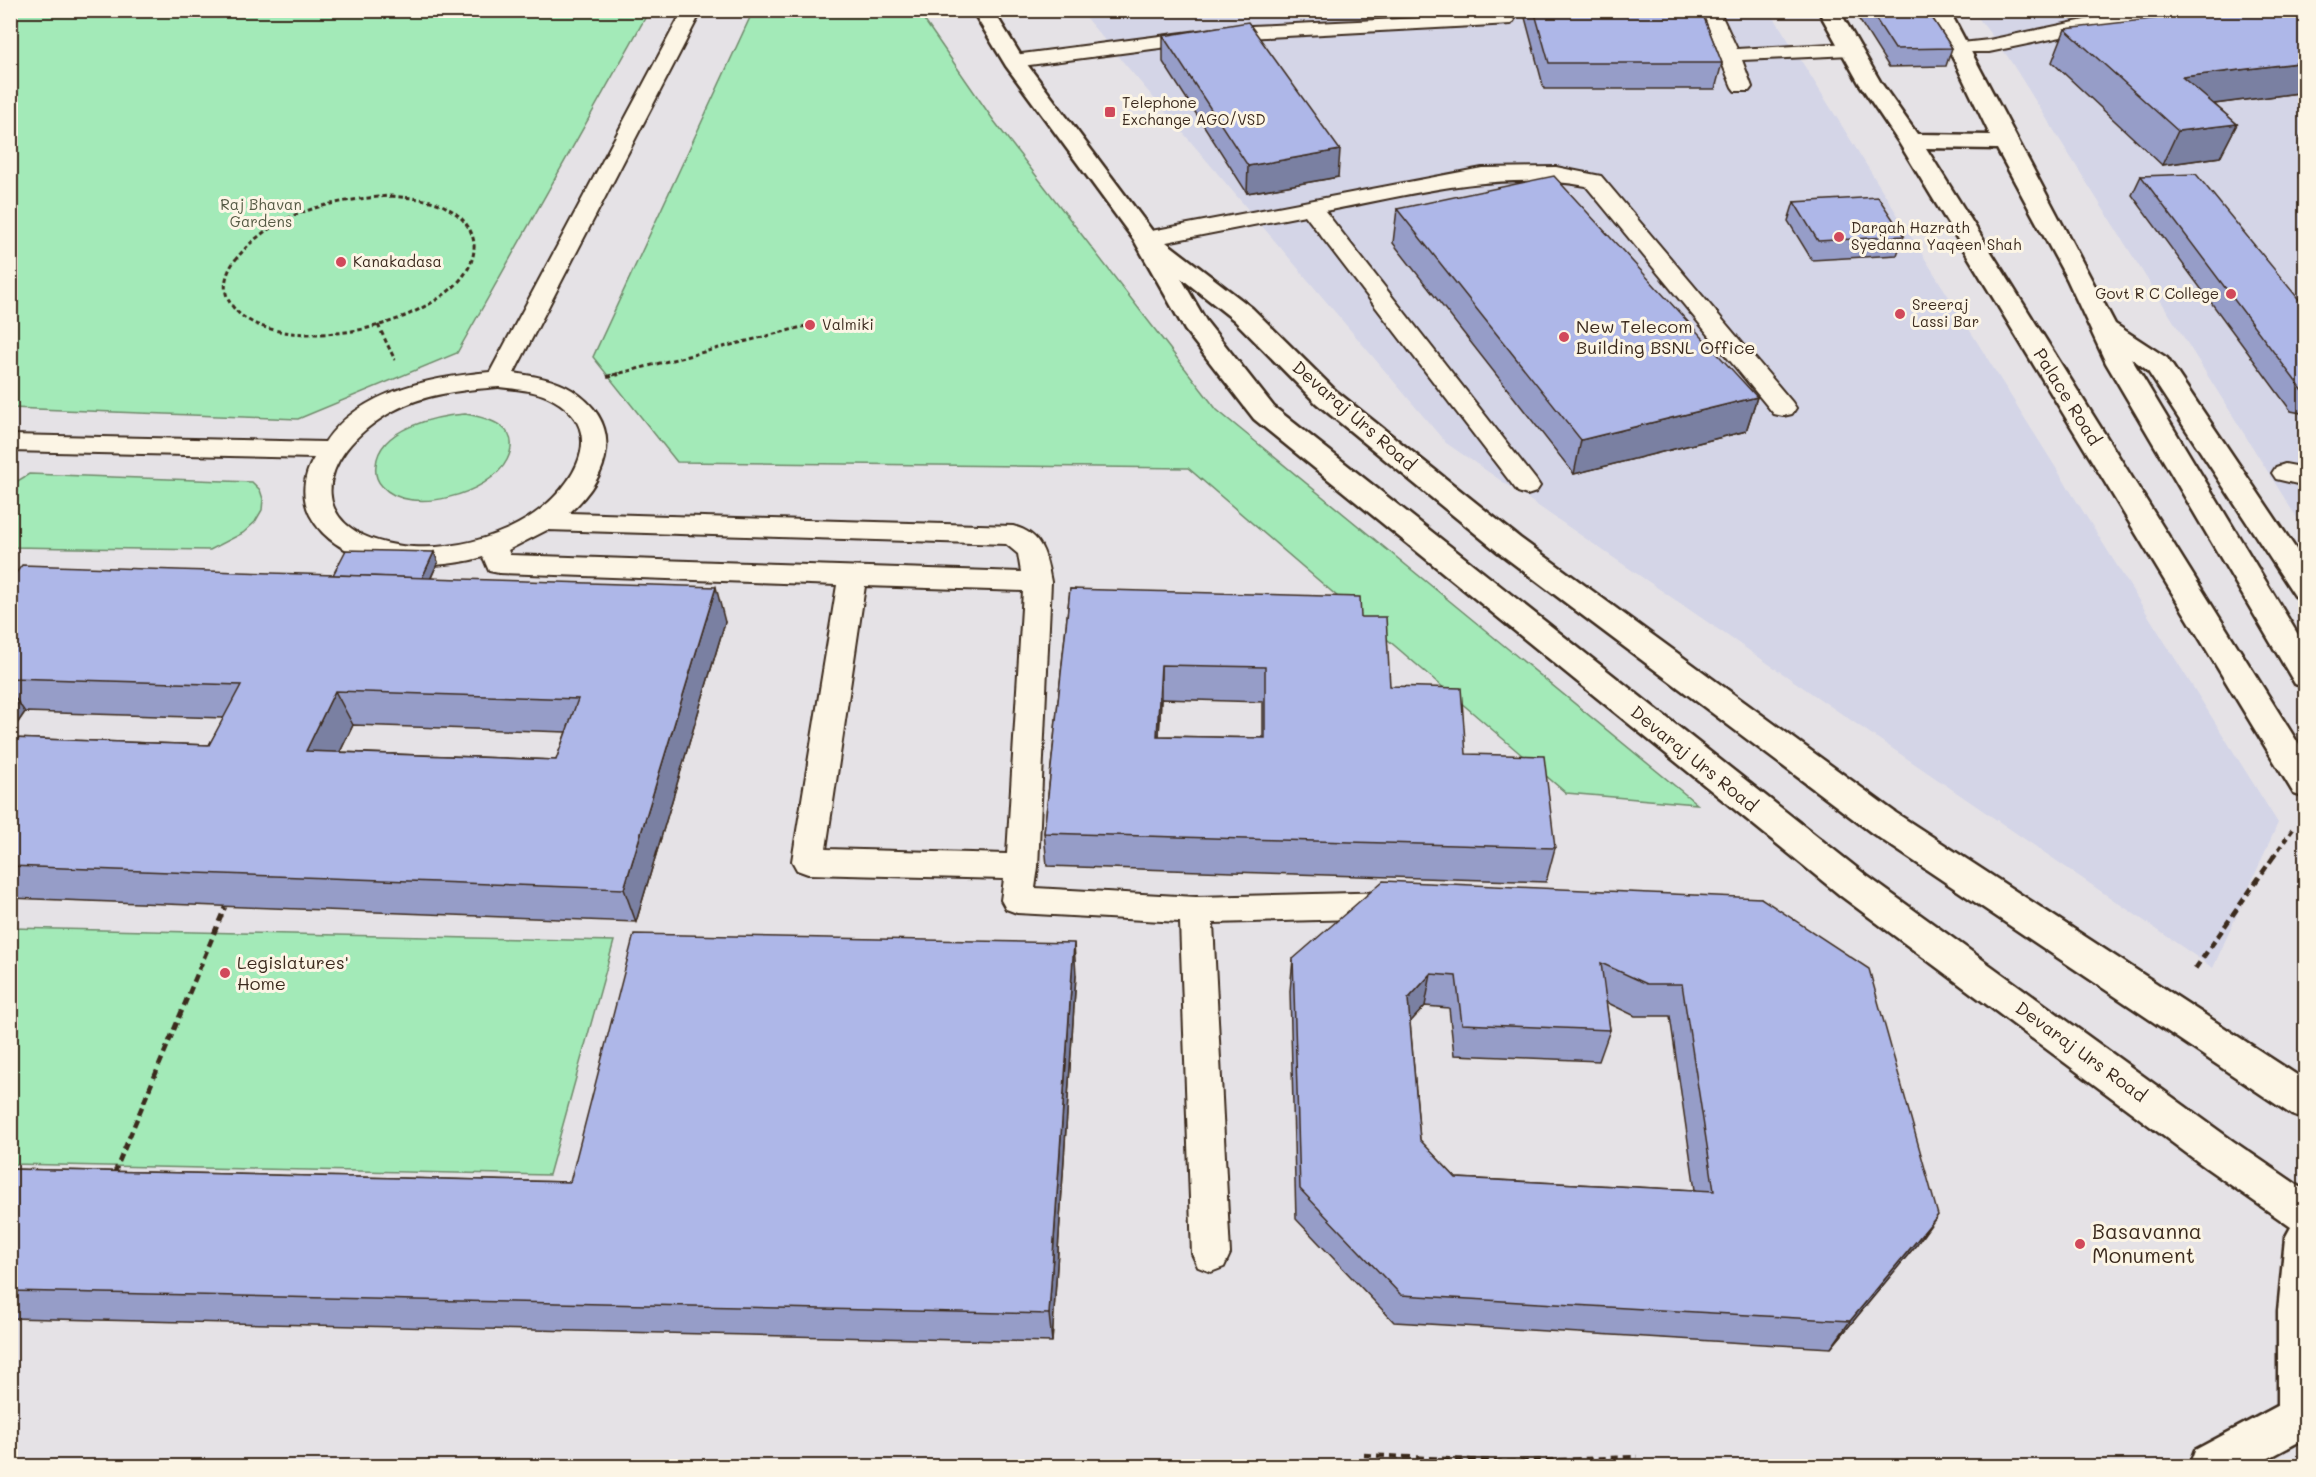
<svg xmlns="http://www.w3.org/2000/svg" width="2316" height="1477" viewBox="0 0 2316 1477" font-family="Mali,sans-serif">
<style>
.built{fill:#d4d5e7}
.green{fill:#a3eab8;stroke:#6f8a6b;stroke-width:1.5}
.lines{fill:none;stroke-linecap:round;stroke-linejoin:round}
.lane-casing{stroke:#3b2a1e;stroke-width:4}
.secondary-casing{stroke:#3b2a1e;stroke-width:5}
.primary-casing{stroke:#3b2a1e;stroke-width:5}
.path-far2{stroke:#3b2a1e;stroke-width:3;stroke-dasharray:4.5 3;stroke-linecap:butt}
.path-far1{stroke:#3b2a1e;stroke-width:4;stroke-dasharray:5 4.5;stroke-linecap:butt}
.path{stroke:#3b2a1e;stroke-width:4.5;stroke-dasharray:8 5;stroke-linecap:butt}
.lane{fill:#fcf5e5;fill-rule:evenodd}
.secondary{fill:#fcf5e5;fill-rule:evenodd}
.primary{fill:#fcf5e5;fill-rule:evenodd}
.wall{fill:#969dc8;stroke:#3b2a1e;stroke-width:1.5;fill-rule:evenodd}
.shaded-wall{fill:#7a80a2;stroke:#3b2a1e;stroke-width:1.5}
.building{fill:#aeb7e8;stroke:#3b2a1e;stroke-width:1.5;fill-rule:evenodd}
.poi-dot{fill:#d1495b;stroke:#fcf5e5;stroke-width:2}
.labels{text-anchor:middle;stroke-width:6;stroke-linejoin:round;paint-order:stroke}
.far-poi-label{font-size:15px;fill:#3b2a1e;stroke:#fcf5e5;text-anchor:start}
.far-park-label{font-size:15px;fill:#555a44;stroke:#fcf5e5}
.poi-label{font-size:18px;fill:#3b2a1e;stroke:#fcf5e5;text-anchor:start}
.street-label{font-size:18px;fill:#3b2a1e;stroke:#fcf5e5}
.near-poi-label{font-size:21px;fill:#3b2a1e;stroke:#fcf5e5;text-anchor:start}
</style>
<rect width="100%" height="100%" fill="#e5e2e6"/>
<filter id="ink" filterUnits="userSpaceOnUse"><feTurbulence type="fractalNoise" baseFrequency=".0167" numOctaves="2"/><feDisplacementMap in="SourceGraphic" scale="12" xChannelSelector="R" yChannelSelector="G"/><feConvolveMatrix kernelMatrix="1 2 1 2 8 2 1 2 1" color-interpolation-filters="sRGB"/></filter>
<g filter="url(#ink)">
<!-- built -->
<g class="built">
<polygon points="1080,11 1770,11 2278,823 2213,968 1446,443"/>
<polygon points="1973,11 2305,11 2305,531 2008,57"/>
</g>
<!-- green -->
<g class="green">
<polygon points="11,10 649,10 649,11 457,353 298,419 11,408"/>
<polygon points="753,11 918,11 994,121 1217,410 1697,804 1566,793 1188,468 677,462 593,357"/>
<path d="M465 414C490 418 523 428 507 460 490 494 409 517 382 486 376 480 375 472 376 465 379 428 436 416 465 414Z"/>
<polygon points="29,474 252,482 260,490 263,499 262,510 255,522 243,533 210,550 11,547 11,485"/>
<polygon points="11,928 614,941 549,1175 11,1164"/>
</g>
<g class="lines">
<defs>
<g id="lane">
<path d="M683 10H702L514 373C533 376 555 379 572 390 625 424 611 476 569 513L1013 526C1043 534 1046 555 1051 582L1038 867 1035 888 1196 897 1394 892 1405 896 1410 905 1405 914 1394 918 1213 923 1230 1254 1224 1267 1211 1272 1198 1267 1192 1254 1180 922 1017 913 1006 909 1001 900 1004 879 808 874 797 870 792 861 837 585 499 573 489 571 483 557C430 572 339 571 310 515 301 497 303 476 314 458L10 451V435L325 442C360 390 433 377 490 372ZM499 387C515 389 533 390 548 397 618 431 566 499 518 524 486 541 449 549 413 547 303 539 310 457 393 411 426 393 463 390 499 387ZM547 530 1006 544 1018 554 1021 572 510 555 508 550ZM865 586 1023 591 1007 854 826 849Z"/>
<polygon points="1700,10 1719,10 1737,49 1851,43 1858,45 1861,49 1858,53 1851,55 1742,60 1752,87 1749,91 1735,91 1732,87"/>
<polygon points="2132,10 2171,10 2169,14 2162,16 1989,52 1953,52 1950,48 1953,44 1989,40"/>
<polygon points="1504,14 1511,16 1514,20 1511,24 1229,39 1014,67 1007,65 1004,61 1007,57 1014,55 1229,27"/>
<path d="M1556 167 1601 176 1792 402 1796 408 1792 414 1783 416 1774 414 1586 186C1498 170 1411 195 1325 211L1536 480 1540 486 1536 492 1527 495 1518 492 1305 215 1146 246 1138 244 1135 239 1138 234 1146 232 1482 168Z"/>
<polygon points="2285,464 2306,468 2306,486 2276,479 2272,473 2276,467"/>
</g>
<g id="secondary">
<polygon points="972,10 993,10 1023,59 1159,240 1166,242 1252,308 1336,391 1520,538 1896,813 2306,1081 2306,1120 2292,1115 1872,833 1498,552 1316,403 1234,320 1181,278 1206,321 1274,407 1867,876 2233,1141 2306,1191 2306,1436 2300,1438 2284,1432 2278,1416 2278,1311 2285,1238 2291,1227 2205,1167 1841,896 1254,419 1185,330 1134,240 1006,66"/>
<polygon points="1818,10 1839,10 1881,83 1917,134 1990,135 1954,60 1928,10 1949,10 2115,324 2167,358 2306,564 2306,599 2295,596 2147,370 2131,358 2306,648 2306,688 2295,684 2106,363 2067,279 1997,149 1926,148 2306,756 2306,798 2294,794 1898,141 1859,83"/>
</g>
<polygon id="primary" points="2300,1394 2306,1394 2306,1438 2254,1466 2189,1466 2195,1450"/>
</defs>
<!-- lane casing -->
<use href="#lane" class="lane-casing"/>
<!-- secondary casing -->
<use href="#secondary" class="secondary-casing"/>
<!-- primary casing -->
<use href="#primary" class="primary-casing"/>
<!-- path-far2 -->
<g class="path-far2">
<path d="M391 196C409 198 428 198 444 206 491 231 478 273 439 298 396 326 343 338 291 333 269 330 241 323 229 301 221 287 227 270 236 259 274 211 333 200 391 196Z"/>
<polyline points="378,325 395,360"/>
<polyline points="613,375 810,325"/>
</g>
<!-- path-far1 -->
<g class="path-far1">
<polyline points="607,377 619,374"/>
<polyline points="2273,857 2293,829"/>
</g>
<!-- path -->
<g class="path">
<polyline points="2195,969 2274,856"/>
<polyline points="114,1174 225,907"/>
<polyline points="1364,1455 1507,1462 1637,1457"/>
</g>
<!-- lane -->
<use href="#lane" class="lane"/>
<!-- secondary -->
<use href="#secondary" class="secondary"/>
<!-- primary -->
<use href="#primary" class="primary"/>
</g>
<!-- wall -->
<g class="wall">
<polygon points="1523,10 1701,10 1722,63 1715,89 1544,89"/>
<polygon points="1853,10 1927,10 1952,48 1946,66 1889,67"/>
<polygon points="2306,10 2306,92 2214,104 2237,124 2220,157 2162,165 2052,62 2065,29"/>
<polygon points="1163,36 1338,177 1247,193 1163,62"/>
<polygon points="2306,127 2306,180 2299,178 2300,137"/>
<polygon points="2141,176 2306,308 2306,414 2291,411 2132,195"/>
<polygon points="1794,202 1904,236 1897,255 1812,260 1788,221"/>
<polygon points="1397,209 1757,397 1746,431 1574,474 1393,243"/>
<path d="M434 552 438 562 431 578 725 622 636 922 10 898V738L209 745 224 718 25 712 10 734V581L333 575ZM353 725 566 732 556 760 340 752Z"/>
<path d="M1070 589 1361 617 1390 686 1466 754 1555 848 1546 882 1047 866 1044 833ZM1161 699 1263 702V738L1159 736Z"/>
<path d="M1761 898 1917 1244 1831 1348 1394 1322 1296 1219 1290 991 1293 959ZM1606 1002 1635 1016H1670L1695 1190 1456 1178 1420 1140 1410 1022 1425 1006 1449 1008 1454 1055 1599 1061 1610 1030Z"/>
<polygon points="1076,975 1052,1342 10,1318 10,1169 570,1182"/>
</g>
<!-- shaded-wall -->
<g class="shaded-wall">
<polygon points="2306,62 2306,92 2167,110 2182,77"/>
<polygon points="2237,124 2220,157 2162,165 2178,131"/>
<polygon points="1340,150 1338,177 1247,193 1248,166"/>
<polygon points="1757,397 1746,431 1574,474 1581,440"/>
<polygon points="434,552 438,562 415,612 411,602"/>
<polygon points="716,587 725,622 636,922 624,889"/>
<polygon points="1161,665 1161,699 1157,770 1157,736"/>
<polygon points="10,691 25,712 10,734"/>
<polygon points="335,691 353,725 324,785 306,751"/>
<polygon points="1074,943 1076,975 1052,1342 1049,1314"/>
<polygon points="1431,974 1425,1006 1402,1031 1408,999"/>
<polygon points="1938,1215 1917,1244 1831,1348 1850,1321"/>
</g>
<!-- building -->
<g class="building">
<polygon points="1534,10 1701,10 1722,63 1549,63"/>
<polygon points="1870,10 1927,10 1952,48 1895,49"/>
<polygon points="2229,10 2306,10 2306,62 2182,77 2237,124 2178,131 2065,29"/>
<polygon points="1248,22 1340,150 1248,166 1163,36"/>
<polygon points="2196,174 2306,308 2306,392 2303,391 2141,176"/>
<polygon points="1554,176 1757,397 1581,440 1397,209"/>
<polygon points="1878,197 1904,236 1818,241 1794,202"/>
<polygon points="346,550 434,552 422,578 333,575"/>
<path d="M22 565 716 587 624 889 10 866V738L209 745 241 685 10 678V581ZM335 691 578 699 556 760 306 751Z"/>
<path d="M1070 589 1360 597 1361 617H1386L1390 686 1461 688 1466 754 1544 756 1555 848 1044 833ZM1161 665 1265 667V738L1157 736Z"/>
<path d="M1383 881 1761 898 1869 969 1938 1215 1850 1321 1401 1295 1300 1189 1293 959ZM1601 963 1647 984H1682L1714 1191 1456 1178 1420 1140 1408 999 1431 974 1456 976 1462 1024 1610 1030Z"/>
<polygon points="634,934 1074,943 1049,1314 10,1291 10,1169 570,1182"/>
</g>
</g>
<!-- markers -->
<g class="poi-dot">
<rect x="1104" y="106" width="12" height="12" rx="3"/>
<circle cx="1839" cy="237" r="6"/>
<circle cx="341" cy="262" r="6"/>
<circle cx="2231" cy="294" r="6"/>
<circle cx="1900" cy="314" r="6"/>
<circle cx="810" cy="325" r="6"/>
<circle cx="1564" cy="337" r="6"/>
<circle cx="225" cy="973" r="6"/>
<circle cx="2080" cy="1244" r="6"/>
</g>
<g class="labels">
<!-- far-poi labels -->
<g class="far-poi-label">
<text x="1122" y="108">Telephone<tspan x="1122" dy="17">Exchange AGO/VSD</tspan></text>
<text x="1851" y="233">Dargah Hazrath<tspan x="1851" dy="17">Syedanna Yaqeen Shah</tspan></text>
<text x="353" y="267">Kanakadasa</text>
<text x="2219" y="299" text-anchor="end">Govt R C College</text>
<text x="1912" y="310">Sreeraj<tspan x="1912" dy="17">Lassi Bar</tspan></text>
<text x="822" y="330">Valmiki</text>
</g>
<!-- far-park labels -->
<g class="far-park-label">
<text x="261" y="210">Raj Bhavan<tspan x="261" dy="17">Gardens</tspan></text>
</g>
<!-- poi labels -->
<g class="poi-label">
<text x="1576" y="333">New Telecom<tspan x="1576" dy="21">Building BSNL Office</tspan></text>
<text x="237" y="969">Legislatures'<tspan x="237" dy="21">Home</tspan></text>
</g>
<!-- street labels -->
<g class="street-label">
<text transform="translate(2067 397) rotate(58)" y="6">Palace Road</text>
<text transform="translate(1354 416) rotate(41)" y="6">Devaraj Urs Road</text>
<text transform="translate(1694 759) rotate(39)" y="6">Devaraj Urs Road</text>
<text transform="translate(2081 1052) rotate(36)" y="6">Devaraj Urs Road</text>
</g>
<!-- near-poi labels -->
<g class="near-poi-label">
<text x="2092" y="1239">Basavanna<tspan x="2092" dy="24">Monument</tspan></text>
</g>
</g>
<!-- margin -->
<rect width="2316" height="1477" fill="none" stroke="#fcf5e5" stroke-width="36"/>
<rect x="18" y="18" width="2280" height="1441" fill="none" stroke="#3b2a1e" stroke-width="2" filter="url(#ink)"/>
</svg>
